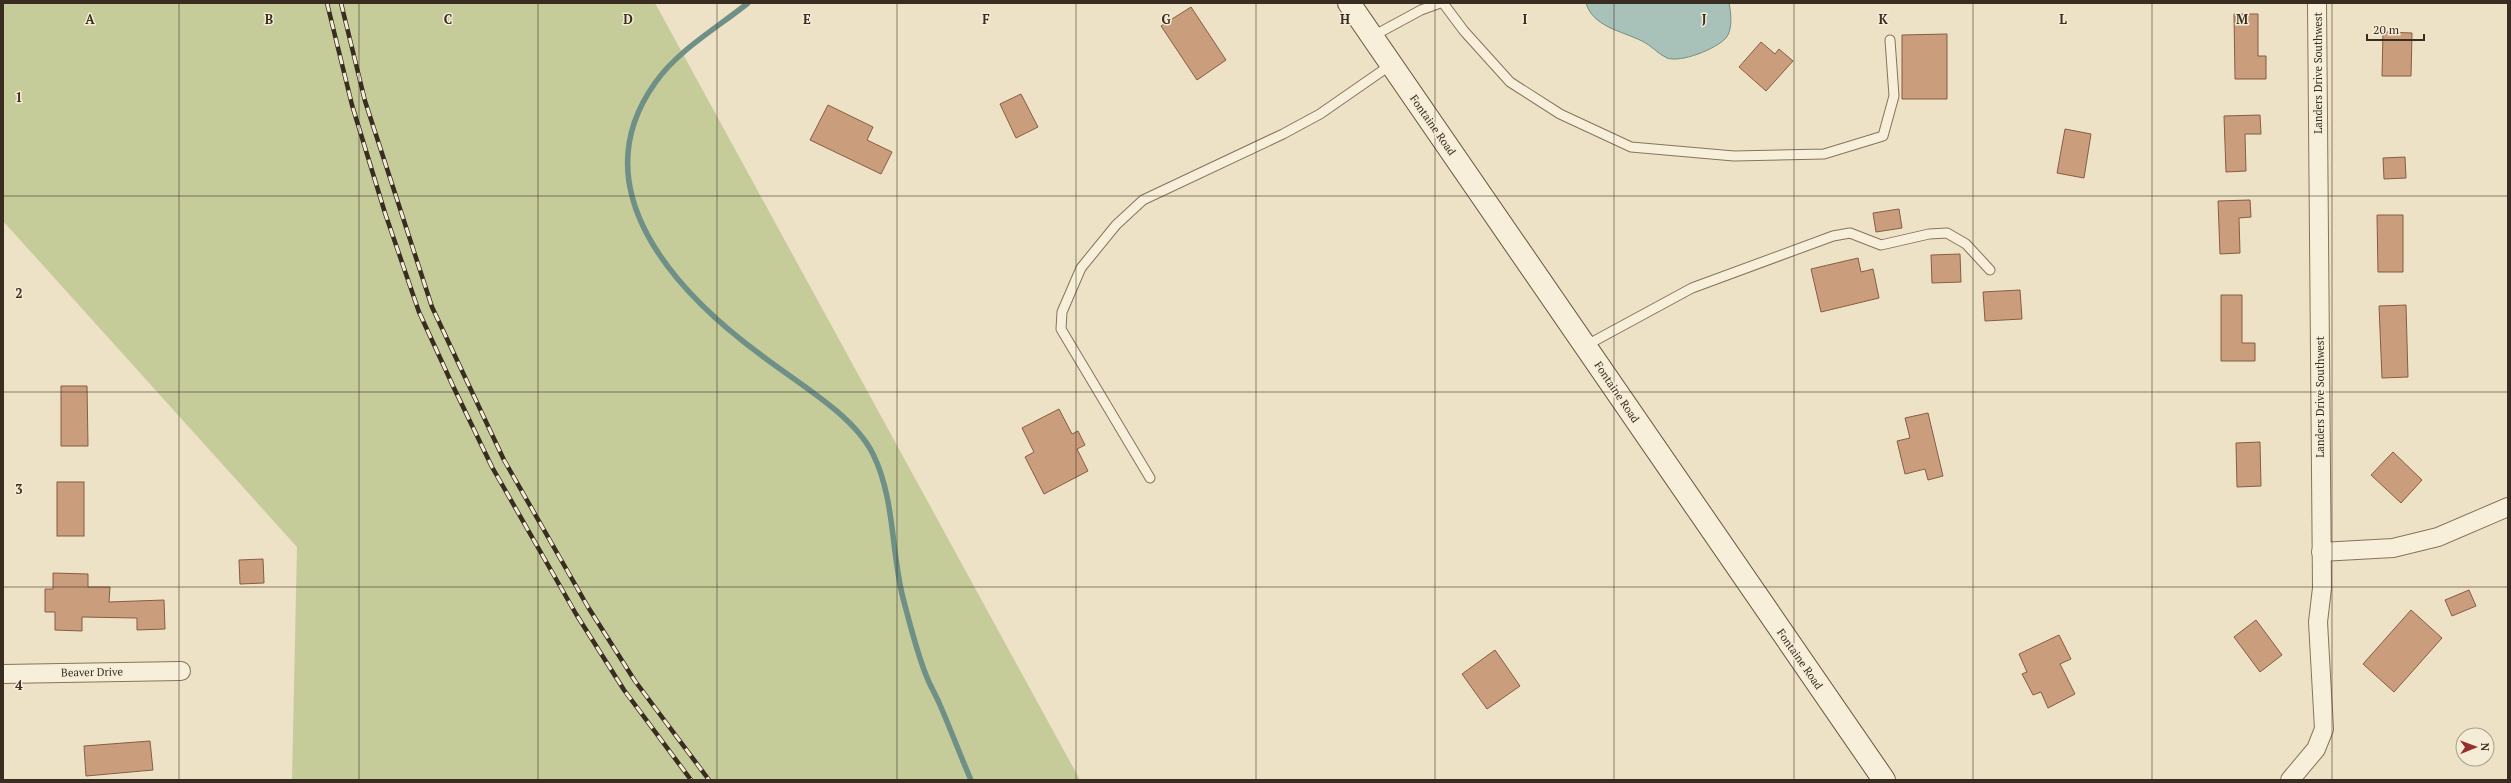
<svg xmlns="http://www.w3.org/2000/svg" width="2511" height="783" viewBox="0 0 2511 783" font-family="'PT Serif',serif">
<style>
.green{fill:#c6cb9a}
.water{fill:#a8c1b9;stroke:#6e9087}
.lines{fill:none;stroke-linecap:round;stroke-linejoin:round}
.stream{stroke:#6e9087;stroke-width:5.5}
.building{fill:#ca9d7d;stroke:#875d43}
.service-casing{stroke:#88735c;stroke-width:11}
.minor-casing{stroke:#88735c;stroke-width:20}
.secondary-casing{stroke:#6a553f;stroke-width:24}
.service{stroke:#f8efda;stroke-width:9}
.minor{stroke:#f8efda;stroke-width:18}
.secondary{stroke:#f8efda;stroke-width:22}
.rail-casing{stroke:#392c20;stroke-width:4.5}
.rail{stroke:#f5ecd6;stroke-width:3;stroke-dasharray:9;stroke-linecap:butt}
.grid{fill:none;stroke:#392c20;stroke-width:1;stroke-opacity:0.55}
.labels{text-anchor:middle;stroke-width:3;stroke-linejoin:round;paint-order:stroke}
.street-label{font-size:11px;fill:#392c20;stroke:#f5ecd6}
.grid-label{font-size:13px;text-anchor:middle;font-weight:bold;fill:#392c20;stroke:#f5ecd6;stroke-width:3;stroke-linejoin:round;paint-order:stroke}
</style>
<rect width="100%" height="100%" fill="#ede1c6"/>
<!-- green -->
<polygon class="green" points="3,3 655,3 1080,780 292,780 297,547 3,221"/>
<!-- water -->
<path class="water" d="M1586 3H1729C1731 13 1733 29 1726 38 1716 49 1681 63 1667 58 1658 54 1651 45 1642 41 1622 31 1593 27 1586 3Z"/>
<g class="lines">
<!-- stream -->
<path class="stream" d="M748 3C717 28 678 50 655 83 579 190 677 293 761 355 796 382 853 414 873 454 895 499 891 551 903 598 910 624 916 650 926 675 930 686 936 695 940 705 951 730 960 755 971 780"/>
</g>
<!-- building -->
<g class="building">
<polygon points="1191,7 1226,60 1197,80 1161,26"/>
<polygon points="2234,14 2258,14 2258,56 2266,56 2266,79 2235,79"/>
<polygon points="2383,32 2412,33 2411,76 2382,76"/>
<polygon points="1947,34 1947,99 1902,99 1902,35"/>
<polygon points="1761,42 1775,54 1779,49 1793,61 1766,91 1739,67"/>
<polygon points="1021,94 1038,127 1016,138 1000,104"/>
<polygon points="828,105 873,127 867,140 892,152 881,174 810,140"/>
<polygon points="2260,115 2261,134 2245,134 2246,171 2226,172 2224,116"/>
<polygon points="2065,129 2091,134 2084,178 2057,173"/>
<polygon points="2405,157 2406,178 2384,179 2383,158"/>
<polygon points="2250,200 2251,217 2239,218 2240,253 2220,254 2218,201"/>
<polygon points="1899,209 1902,228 1876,232 1873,213"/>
<polygon points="2377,215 2403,215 2403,272 2378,272"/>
<polygon points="1960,254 1961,282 1932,283 1931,255"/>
<polygon points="1858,258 1861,272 1873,269 1879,298 1821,312 1811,269"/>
<polygon points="2020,290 2022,319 1985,321 1983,292"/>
<polygon points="2221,295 2242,295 2242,343 2255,343 2255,361 2221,361"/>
<polygon points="2406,305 2408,377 2382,378 2379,306"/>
<polygon points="61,386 87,386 88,446 61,446"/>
<polygon points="1059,409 1072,434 1078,431 1085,445 1077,449 1088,471 1044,494 1025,457 1034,452 1022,428"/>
<polygon points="1928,413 1943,476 1928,480 1925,469 1905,474 1897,441 1910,438 1905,418"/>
<polygon points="2260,442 2261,486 2237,487 2236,443"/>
<polygon points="2393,452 2422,480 2401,503 2371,475"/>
<rect x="57" y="482" width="27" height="54"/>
<polygon points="263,559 264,583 240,584 239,560"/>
<polygon points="53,573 88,574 88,587 110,587 109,602 164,600 165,629 137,630 137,618 82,617 82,631 55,630 55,612 45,612 45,589 53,589"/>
<polygon points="2469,590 2476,606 2452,616 2445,600"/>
<polygon points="2411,610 2442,638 2394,692 2363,664"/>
<polygon points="2256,620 2282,655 2260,672 2234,637"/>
<polygon points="2059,635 2071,659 2060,664 2075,694 2048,708 2041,692 2033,695 2022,674 2027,672 2019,654"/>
<polygon points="1495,650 1520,686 1487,709 1462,674"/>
<polygon points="150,741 153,770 86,776 84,746"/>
</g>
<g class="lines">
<defs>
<g id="service">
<polyline points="1443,3 1464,31 1510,82 1560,114 1631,147 1734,156 1824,154 1883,136 1894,96 1890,40"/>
<polyline points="1373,36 1421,10 1440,3"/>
<polyline points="1585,346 1692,288 1833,236 1850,233 1881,245 1929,234 1947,233 1966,244 1990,270"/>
<polyline points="1150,478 1061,329 1062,312 1081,268 1116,225 1143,200 1283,134 1320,114 1392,64"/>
</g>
<g id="minor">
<polyline points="2321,552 2393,548 2438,537 2508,507"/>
<polyline points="3,674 181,671"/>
<polyline points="2290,780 2316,749 2324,729 2318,622 2322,588 2317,3"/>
</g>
<polyline id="secondary" points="1349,3 1884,780"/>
</defs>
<!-- service casing -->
<use href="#service" class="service-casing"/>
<!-- minor casing -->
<use href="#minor" class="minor-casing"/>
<!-- secondary casing -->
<use href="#secondary" class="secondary-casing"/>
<!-- service -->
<use href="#service" class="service"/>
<!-- minor -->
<use href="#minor" class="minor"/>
<!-- secondary -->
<use href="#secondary" class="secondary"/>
<defs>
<g id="rail">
<polyline points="327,3 352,105 385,213 419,312 453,386 492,467 576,614 624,690 691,780"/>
<polyline points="341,3 365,101 432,307 504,460 588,607 635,681 709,780"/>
</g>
</defs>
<!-- rail casing -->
<use href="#rail" class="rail-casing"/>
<!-- rail -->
<use href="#rail" class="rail"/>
</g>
<!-- grid -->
<path class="grid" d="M179 3V780M359 3V780M538 3V780M717 3V780M897 3V780M1076 3V780M1256 3V780M1435 3V780M1614 3V780M1794 3V780M1973 3V780M2152 3V780M2332 3V780M3 196H2508M3 392H2508M3 587H2508"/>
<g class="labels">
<!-- street labels -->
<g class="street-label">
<text transform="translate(2318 73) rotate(-90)" y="4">Landers Drive Southwest</text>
<text transform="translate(1433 125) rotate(55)" y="4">Fontaine Road</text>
<text transform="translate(1617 392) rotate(56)" y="4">Fontaine Road</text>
<text transform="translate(2320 397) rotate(-90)" y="4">Landers Drive Southwest</text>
<text transform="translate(1800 659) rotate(55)" y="4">Fontaine Road</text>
<text transform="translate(92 672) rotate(-1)" y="4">Beaver Drive</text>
</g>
</g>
<g class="grid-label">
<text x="90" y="24">A</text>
<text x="269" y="24">B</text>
<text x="448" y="24">C</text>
<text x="628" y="24">D</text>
<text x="807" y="24">E</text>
<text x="986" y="24">F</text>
<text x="1166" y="24">G</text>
<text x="1345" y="24">H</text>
<text x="1525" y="24">I</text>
<text x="1704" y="24">J</text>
<text x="1883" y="24">K</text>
<text x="2063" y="24">L</text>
<text x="2242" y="24">M</text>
<text x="19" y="102">1</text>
<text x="19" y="298">2</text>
<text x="19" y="494">3</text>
<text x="19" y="690">4</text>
</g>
<!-- border -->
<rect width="2511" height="783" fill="none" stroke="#392c20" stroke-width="8"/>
<!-- north arrow -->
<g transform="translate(2475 747) rotate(89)"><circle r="19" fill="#f5ecd6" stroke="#aa9f8d"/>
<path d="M0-3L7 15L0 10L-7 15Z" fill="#962e2f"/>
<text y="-6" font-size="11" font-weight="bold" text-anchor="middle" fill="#392c20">N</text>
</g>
<!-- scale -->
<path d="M2367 34v6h57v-6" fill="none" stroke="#392c20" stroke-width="2"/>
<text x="2373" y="34" font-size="12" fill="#392c20" stroke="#f5ecd6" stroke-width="3" paint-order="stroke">20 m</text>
</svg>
